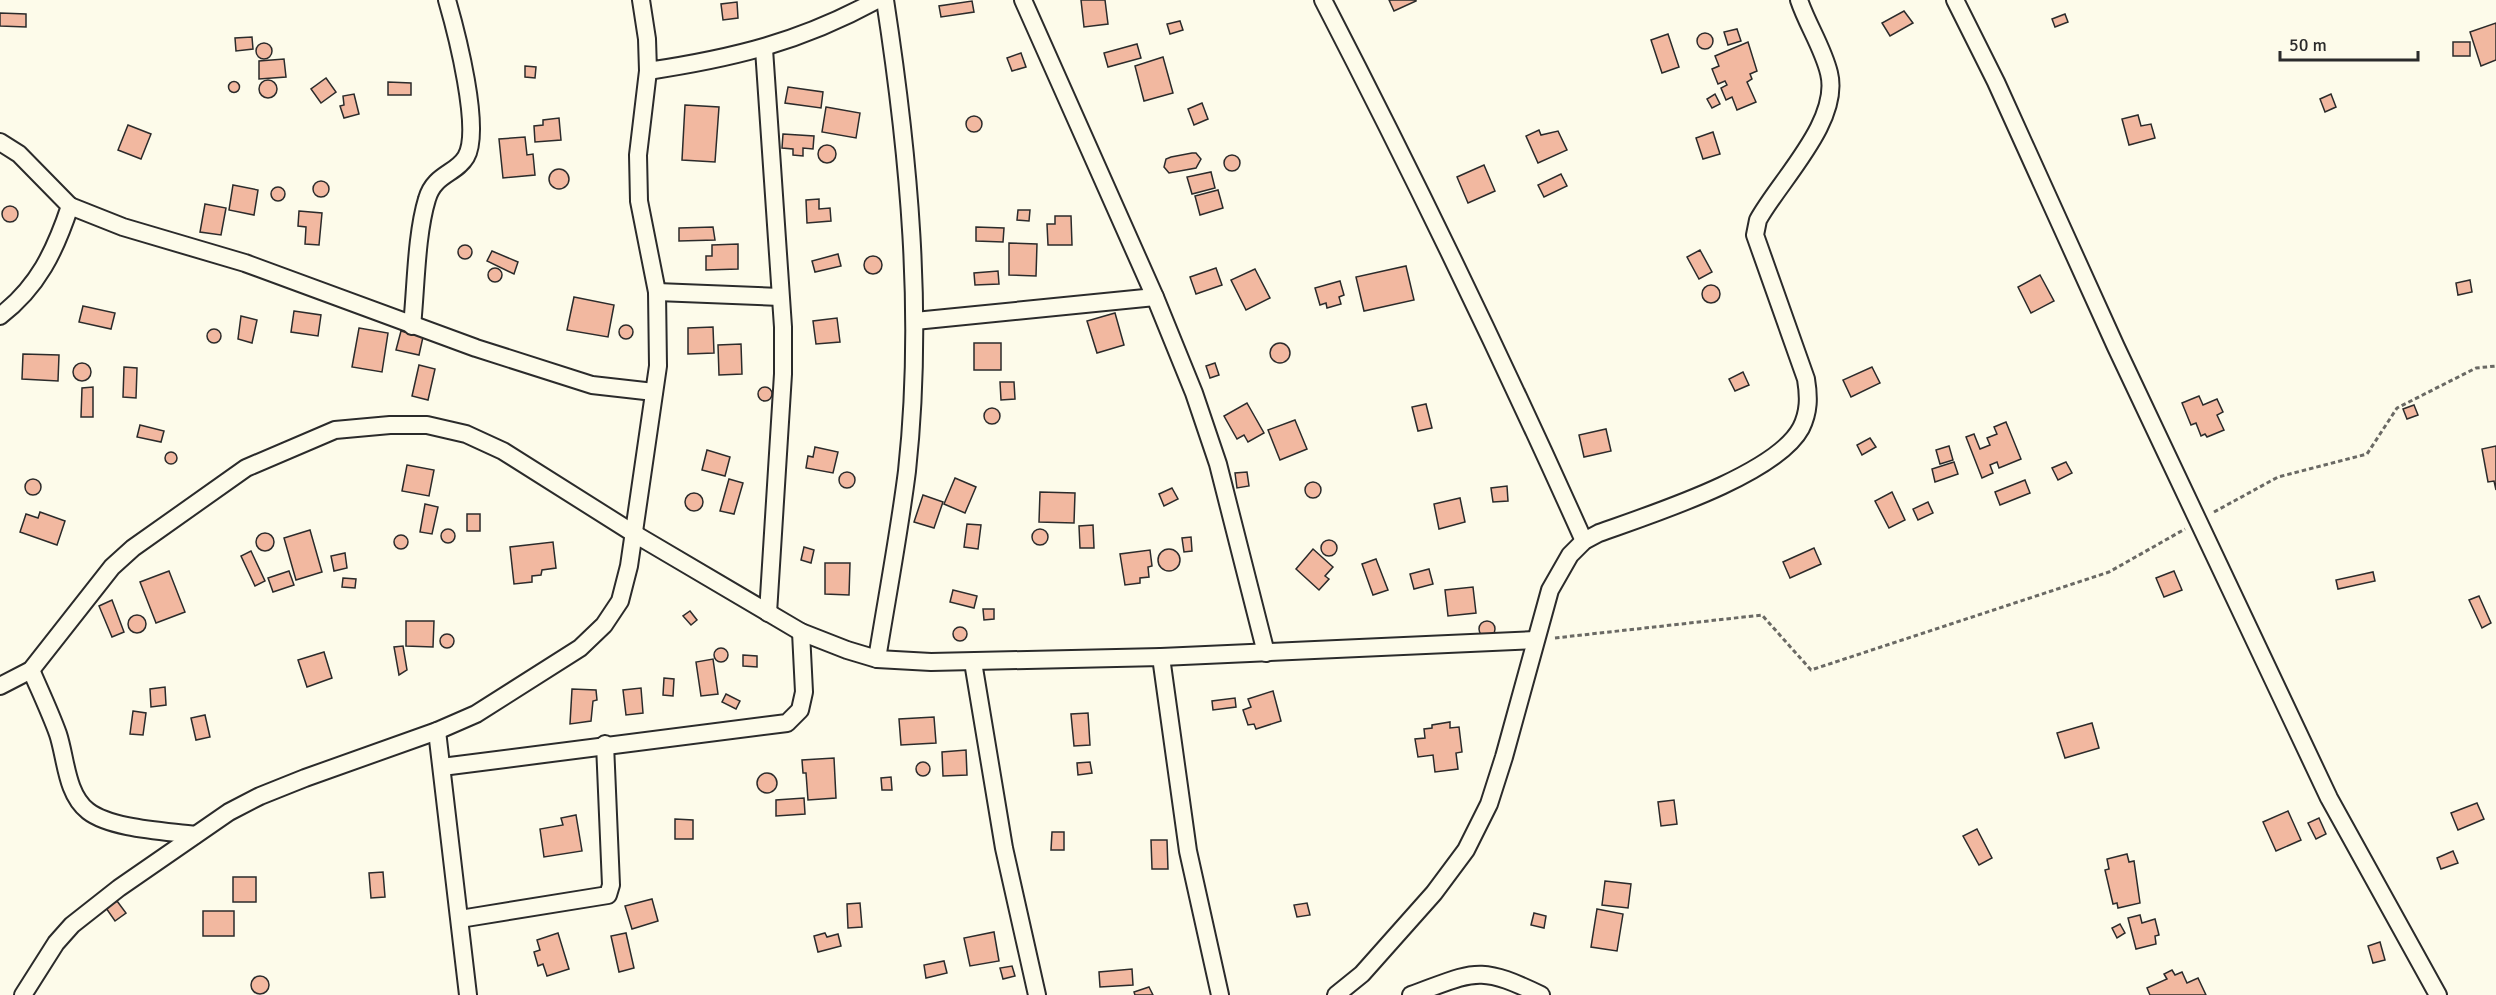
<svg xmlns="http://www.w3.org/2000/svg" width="2496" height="995" viewBox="0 0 2496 995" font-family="Signika,sans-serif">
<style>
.building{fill:#f2b8a0;stroke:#2b2b2b;stroke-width:1.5}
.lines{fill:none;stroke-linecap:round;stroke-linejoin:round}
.minor-casing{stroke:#2b2b2b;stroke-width:20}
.path{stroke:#6a6964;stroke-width:3;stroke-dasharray:4.5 3;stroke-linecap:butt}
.minor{stroke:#fdfbea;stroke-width:16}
</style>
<rect width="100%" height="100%" fill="#fdfbea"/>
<!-- building -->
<g class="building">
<polygon points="1081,0 1105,0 1108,24 1084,27"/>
<polygon points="1389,0 1416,0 1416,1 1394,11"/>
<polygon points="972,1 974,12 941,17 939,6"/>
<polygon points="737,2 738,18 723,20 721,4"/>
<polygon points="1904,11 1913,23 1890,36 1882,23"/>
<polygon points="0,13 26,14 26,27 0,26"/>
<polygon points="2065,14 2068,22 2055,27 2052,19"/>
<polygon points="1180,21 1183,30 1170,34 1167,24"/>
<polygon points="2496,23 2496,60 2481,66 2470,32"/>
<polygon points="1737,29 1741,41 1728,45 1724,32"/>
<circle cx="1705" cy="41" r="8"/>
<polygon points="1668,34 1679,67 1662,73 1651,40"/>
<polygon points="252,37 253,49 236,51 235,38"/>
<polygon points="1748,42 1757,71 1750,74 1752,79 1747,82 1756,102 1737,110 1732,97 1726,100 1721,88 1727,85 1725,81 1718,84 1712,69 1719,66 1715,56"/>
<rect x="2453" y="42" width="17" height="14"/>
<circle cx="264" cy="51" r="8"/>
<polygon points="1137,44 1141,58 1108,67 1104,53"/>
<polygon points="1021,53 1026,67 1012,71 1007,58"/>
<polygon points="1163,57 1173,93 1144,101 1135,66"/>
<polygon points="284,59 286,77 259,79 259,61"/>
<polygon points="525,66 536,67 535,78 525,77"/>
<polygon points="326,78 336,92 321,103 311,89"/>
<circle cx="268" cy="89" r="9"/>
<circle cx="234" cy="87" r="5.5"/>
<polygon points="388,82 411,83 411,95 388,95"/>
<polygon points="788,87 823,92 821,108 785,103"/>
<polygon points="354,94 359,114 344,118 340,106 344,105 343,96"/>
<polygon points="1715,94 1720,104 1712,108 1707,99"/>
<polygon points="2331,94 2336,107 2325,112 2320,99"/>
<polygon points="1202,103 1208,119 1194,125 1188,109"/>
<polygon points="685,105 719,107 715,162 682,160"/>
<polygon points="826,107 860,113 856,138 822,132"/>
<polygon points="2138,115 2141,126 2151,124 2155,138 2129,145 2122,119"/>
<circle cx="974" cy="124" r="8"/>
<polygon points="559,118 561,140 535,142 534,126 543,125 543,120"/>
<polygon points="128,125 151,134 141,159 118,150"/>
<polygon points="1539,130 1541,135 1558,131 1567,150 1538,163 1526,136"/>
<polygon points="1713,132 1720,154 1703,159 1696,138"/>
<polygon points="783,134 814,136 813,149 803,148 803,156 793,155 793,149 782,148"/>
<polygon points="525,137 527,155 533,154 535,175 503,178 499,139"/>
<circle cx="827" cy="154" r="9"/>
<polygon points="1192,153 1196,153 1201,159 1196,168 1169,173 1164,167 1166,159 1171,157"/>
<circle cx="1232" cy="163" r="8"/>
<polygon points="1484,165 1495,191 1468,203 1457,177"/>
<circle cx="559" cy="179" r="10"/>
<polygon points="1211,172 1215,188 1192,194 1187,177"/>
<polygon points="1561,174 1567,186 1544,197 1538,185"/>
<circle cx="321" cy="189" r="8"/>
<polygon points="233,185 258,190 254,215 229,210"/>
<circle cx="278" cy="194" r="7"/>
<polygon points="1218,190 1223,208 1200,215 1195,196"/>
<polygon points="819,199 819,209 830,208 831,221 807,223 806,200"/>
<polygon points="205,204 226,208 221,235 200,232"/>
<circle cx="10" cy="214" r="8"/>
<polygon points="1018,210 1030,210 1029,221 1017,220"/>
<polygon points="299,211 322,213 319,245 305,244 306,227 298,226"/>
<polygon points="1055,216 1071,216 1072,245 1048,245 1047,224 1055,224"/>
<polygon points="713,227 715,240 679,241 679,228"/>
<polygon points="976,227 1004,228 1003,242 976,241"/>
<polygon points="1009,243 1037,244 1036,276 1009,275"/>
<polygon points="738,244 738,269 706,270 706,256 712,256 712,245"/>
<circle cx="465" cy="252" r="7"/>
<polygon points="1700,250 1712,272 1699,279 1687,257"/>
<polygon points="492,251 518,262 514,274 487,261"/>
<polygon points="838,254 841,266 815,272 812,261"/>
<circle cx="873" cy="265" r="9"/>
<polygon points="1406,266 1414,300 1364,311 1356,277"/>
<polygon points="1216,268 1222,285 1196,294 1190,277"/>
<circle cx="495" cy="275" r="7"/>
<polygon points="1255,269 1270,298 1246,310 1231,280"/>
<polygon points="998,271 999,284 975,285 974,273"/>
<polygon points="2040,275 2054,301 2031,313 2018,287"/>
<polygon points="2470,280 2472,292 2458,295 2456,283"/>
<polygon points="1340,281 1344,295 1339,297 1341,304 1327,308 1326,303 1320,305 1315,288"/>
<circle cx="1711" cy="294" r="9"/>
<polygon points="574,297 614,305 608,337 567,330"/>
<polygon points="83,306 115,313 111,329 79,322"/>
<polygon points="294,311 321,315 318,336 291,332"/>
<polygon points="1115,313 1124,345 1097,353 1087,321"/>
<polygon points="241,316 257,320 252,343 238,339"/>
<polygon points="837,318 840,342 816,344 813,321"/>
<circle cx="626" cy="332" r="7"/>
<polygon points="713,327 714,353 688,354 688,328"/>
<polygon points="359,328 388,333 382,372 352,367"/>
<circle cx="214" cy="336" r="7"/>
<polygon points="401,331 423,337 419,355 396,350"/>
<rect x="974" y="343" width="27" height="27"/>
<circle cx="1280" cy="353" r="10"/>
<polygon points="741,344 742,374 719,375 718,345"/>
<polygon points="23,354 59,355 58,381 22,379"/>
<polygon points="1215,363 1219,375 1210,378 1206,366"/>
<circle cx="82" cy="372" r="9"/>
<polygon points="419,365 435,369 428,400 412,396"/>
<polygon points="124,367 137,368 136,398 123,397"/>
<polygon points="1872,367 1880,383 1851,397 1843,380"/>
<polygon points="1743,372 1749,385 1735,391 1729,379"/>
<polygon points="1000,382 1014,382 1015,399 1001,400"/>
<circle cx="765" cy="394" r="7"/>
<polygon points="93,387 93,417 81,417 82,388"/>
<polygon points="2199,396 2203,405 2217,399 2223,412 2217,415 2224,430 2207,437 2205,434 2201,436 2196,423 2191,425 2182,403"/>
<polygon points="1247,403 1264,433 1248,442 1244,435 1237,439 1224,416"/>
<polygon points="1426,404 1432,428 1418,431 1412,407"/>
<polygon points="2414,405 2418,415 2407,419 2403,409"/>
<circle cx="992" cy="416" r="8"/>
<polygon points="1295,420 1307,449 1280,460 1268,430"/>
<polygon points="2006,422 2021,459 1999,468 1997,462 1990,465 1993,473 1982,478 1966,437 1974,434 1980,449 1990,445 1987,438 1997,434 1994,427"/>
<polygon points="140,425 164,431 161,442 137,437"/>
<polygon points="1606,429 1611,451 1584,457 1579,435"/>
<polygon points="1870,438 1876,447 1862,455 1857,445"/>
<polygon points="1949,446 1953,460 1940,464 1936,450"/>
<polygon points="2496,446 2496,490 2494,481 2488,482 2482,449"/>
<polygon points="815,447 838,452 833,473 806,468 808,456 813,457"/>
<polygon points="707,450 730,457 725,476 702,470"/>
<circle cx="171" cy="458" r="6"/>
<polygon points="1954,462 1958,474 1935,482 1932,469"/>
<polygon points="2066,462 2072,473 2058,480 2052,468"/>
<polygon points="407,465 434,470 429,496 402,491"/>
<polygon points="1247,472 1249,486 1237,488 1235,473"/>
<circle cx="847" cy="480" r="8"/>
<polygon points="955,478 976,487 965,513 944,504"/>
<circle cx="33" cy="487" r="8"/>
<polygon points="729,479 743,483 734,514 720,511"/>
<polygon points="2025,480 2030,493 2000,505 1995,492"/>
<circle cx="1313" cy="490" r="8"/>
<polygon points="1507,486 1508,501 1493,502 1491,488"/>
<polygon points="1172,488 1178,499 1164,506 1159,494"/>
<polygon points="1040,492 1075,493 1074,523 1039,522"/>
<polygon points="1892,492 1905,520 1889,528 1875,501"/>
<circle cx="694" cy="502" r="9"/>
<polygon points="923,495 943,502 934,528 914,522"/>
<polygon points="1460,498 1465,522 1439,529 1434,504"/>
<polygon points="1928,502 1933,513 1918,520 1913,509"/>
<polygon points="425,504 438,507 432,534 420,532"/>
<polygon points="40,512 65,521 57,545 20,532 26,514 38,518"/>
<rect x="467" y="514" width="13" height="17"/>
<polygon points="967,524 981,525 978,549 964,547"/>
<polygon points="1093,525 1094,548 1080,548 1079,526"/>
<circle cx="448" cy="536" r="7"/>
<circle cx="1040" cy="537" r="8"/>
<polygon points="310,530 322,572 296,580 284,538"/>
<circle cx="265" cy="542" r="9"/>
<circle cx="401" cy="542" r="7"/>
<polygon points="1191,537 1192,551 1184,552 1182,538"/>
<circle cx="1329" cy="548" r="8"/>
<polygon points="553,542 556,568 542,570 541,575 532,576 532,582 514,584 510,547"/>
<polygon points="804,547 814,550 811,563 801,560"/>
<polygon points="1814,548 1821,564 1790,578 1783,562"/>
<polygon points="1313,549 1333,567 1325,576 1329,579 1319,590 1296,569"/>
<circle cx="1169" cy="560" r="11"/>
<polygon points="1150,550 1152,566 1148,567 1149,577 1140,578 1140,583 1125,585 1120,554"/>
<polygon points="251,551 265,581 255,586 241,556"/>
<polygon points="345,553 347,568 334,571 331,556"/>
<polygon points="1376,559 1388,590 1373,595 1362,564"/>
<polygon points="825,563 850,563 849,595 825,594"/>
<polygon points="1429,569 1433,584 1414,589 1410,574"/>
<polygon points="169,571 185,612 156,623 140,582"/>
<polygon points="289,571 294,585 273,592 268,578"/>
<polygon points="2174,571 2182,590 2164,597 2156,578"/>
<polygon points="2373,572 2375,581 2338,589 2336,580"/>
<polygon points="343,578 356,579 355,588 342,587"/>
<polygon points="1473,587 1476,613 1448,616 1445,590"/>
<polygon points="953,590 977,596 974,608 950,602"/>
<polygon points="2479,596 2491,623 2482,628 2469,600"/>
<polygon points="112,600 124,632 112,637 99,606"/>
<polygon points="983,609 994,609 994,619 984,620"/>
<polygon points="690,611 697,620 691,625 683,616"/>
<circle cx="137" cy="624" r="9"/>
<circle cx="1487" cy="629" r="8"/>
<polygon points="406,621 434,621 433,647 406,646"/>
<circle cx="960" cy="634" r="7"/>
<circle cx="447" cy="641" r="7"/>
<polygon points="403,646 407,670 399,675 394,647"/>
<circle cx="721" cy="655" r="7"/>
<polygon points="324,652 332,678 307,687 298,660"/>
<polygon points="743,655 757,656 757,667 743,666"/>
<polygon points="713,659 718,694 701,696 696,662"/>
<polygon points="664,678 674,679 673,696 663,695"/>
<polygon points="165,687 166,705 151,707 150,689"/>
<polygon points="641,688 643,713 626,715 623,690"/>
<polygon points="572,689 596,690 597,700 593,701 591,721 570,724"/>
<polygon points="1273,691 1281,721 1256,729 1254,724 1248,725 1243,710 1251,707 1248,699"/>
<polygon points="726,694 740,701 736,709 722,702"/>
<polygon points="1235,698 1236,707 1213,710 1212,701"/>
<polygon points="133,711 146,713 143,735 130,734"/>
<polygon points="1088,713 1090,745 1074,746 1071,714"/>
<polygon points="205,715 210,737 196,740 191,718"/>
<polygon points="934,717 936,743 901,745 899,719"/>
<polygon points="1450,722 1450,728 1459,727 1462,752 1456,753 1458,769 1435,772 1433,755 1418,757 1415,739 1425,738 1424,729 1432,728 1432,725"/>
<polygon points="2092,723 2099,748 2065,758 2057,733"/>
<polygon points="966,750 967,775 943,776 942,752"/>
<polygon points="834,758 836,798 808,800 806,773 803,773 802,760"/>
<circle cx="923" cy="769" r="7"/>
<polygon points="1090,762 1092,773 1078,775 1077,763"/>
<circle cx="767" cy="783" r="10"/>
<polygon points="891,777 892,790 882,790 881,778"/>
<polygon points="804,798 805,814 776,816 776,800"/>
<polygon points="1674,800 1677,824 1661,826 1658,802"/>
<polygon points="2477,803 2484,819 2458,830 2451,813"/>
<polygon points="2288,811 2301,840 2276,851 2263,822"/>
<polygon points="576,815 582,851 544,857 540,829 563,825 561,818"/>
<polygon points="2319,818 2326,834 2316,839 2308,823"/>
<polygon points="675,819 693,820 693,839 675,839"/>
<polygon points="1977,829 1992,858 1979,865 1963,836"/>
<polygon points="1052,832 1064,832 1064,850 1051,850"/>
<polygon points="1151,840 1167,840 1168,869 1152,869"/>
<polygon points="2453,851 2458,863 2441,869 2437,858"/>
<polygon points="2127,854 2129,862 2134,861 2140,903 2118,908 2117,903 2113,904 2105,870 2109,869 2107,859"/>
<polygon points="383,872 385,897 371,898 369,873"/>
<rect x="233" y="877" width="23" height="25"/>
<polygon points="1605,881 1631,884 1628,908 1602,905"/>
<polygon points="652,899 658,921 632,929 625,906"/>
<polygon points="117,901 126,913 115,921 106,908"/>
<polygon points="860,903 862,927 848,928 847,904"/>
<polygon points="1307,903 1310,915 1297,917 1294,905"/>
<polygon points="1597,909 1623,914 1617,951 1591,947"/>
<rect x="203" y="911" width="31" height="25"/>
<polygon points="1534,913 1546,916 1544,928 1531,925"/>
<polygon points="2140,915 2142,923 2155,919 2159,935 2155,936 2156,944 2136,949 2128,918"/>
<polygon points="2120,924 2125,933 2117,938 2112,928"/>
<polygon points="994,932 999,961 970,966 964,938"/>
<polygon points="558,933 569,969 547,976 543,964 538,966 534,952 540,950 537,940"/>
<polygon points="626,933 634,968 619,972 611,936"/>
<polygon points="825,933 827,937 838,934 841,946 818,952 814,936"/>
<polygon points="2380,942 2385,960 2373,963 2368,946"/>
<polygon points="944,961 947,973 926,978 924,965"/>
<polygon points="1012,966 1015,976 1003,979 1000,968"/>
<polygon points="1132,969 1133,985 1100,987 1099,972"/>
<polygon points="2172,970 2175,975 2182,972 2187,983 2198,978 2206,995 2150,995 2147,988 2167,979 2164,974"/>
<circle cx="260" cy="985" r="9"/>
<polygon points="1149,987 1153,995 1135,995 1134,992"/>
</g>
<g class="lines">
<defs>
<g id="minor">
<path d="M641 0 647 39 648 71C734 58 800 42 877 0"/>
<polyline points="1023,0 1155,297 1194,393 1218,464 1266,653"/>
<path d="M1323 0C1415 178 1502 358 1584 541"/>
<polyline points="1955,0 1996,82 2116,347 2329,798 2438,995"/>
<polyline points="764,49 783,327 783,374 768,613"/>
<path d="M0 142 19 154 70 206C55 251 38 287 0 316"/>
<polyline points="70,206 123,227 245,263 476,348 592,385 654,392"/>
<polyline points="657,292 780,297"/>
<polyline points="915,321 1155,297"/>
<path d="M412 326C416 288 416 235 427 199 434 174 456 174 466 157 482 130 456 31 447 0"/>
<polyline points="1161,657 1535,640"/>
<path d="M877 659C887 597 899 534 907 471 924 314 909 156 885 0"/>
<polyline points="973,662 1004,848 1037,995"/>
<path d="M31 670C40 691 50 712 58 734 66 758 66 794 88 811 111 829 166 831 195 835"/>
<polyline points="0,686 31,670 112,567 133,548 246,468 335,430 390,425 427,425 466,434 503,451 633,533 801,632 847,650 877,659 931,662 1161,657 1188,851 1220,995"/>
<polyline points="437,731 468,995"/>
<polyline points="442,767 787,723 800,710 804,692 801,632"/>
<polyline points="460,919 608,895 611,885 605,744"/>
<polyline points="23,995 56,943 72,925 119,888 229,812 260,796 305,778 437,731 476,714 580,648 604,625 620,601 629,566 658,366 657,292 639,201 638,155 648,71"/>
<path d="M1336 995 1362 974 1434 893 1466 850 1489 804 1504 757 1550 590 1570 555 1584 541 1599 533C1649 515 1776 475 1801 428 1809 412 1809 397 1806 379L1755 235 1758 220C1780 180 1841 121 1829 73 1823 48 1807 24 1799 0"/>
<path d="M1411 995C1475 972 1477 964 1541 995"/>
</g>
</defs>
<!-- minor casing -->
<use href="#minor" class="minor-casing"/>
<!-- path -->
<g class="path">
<polyline points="2214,512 2278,477 2367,454 2397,408 2476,368 2496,366"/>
<polyline points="1555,638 1762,615 1811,670 2109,572 2185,529"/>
</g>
<!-- minor -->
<use href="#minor" class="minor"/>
</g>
<!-- scale -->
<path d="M2280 51v9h138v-9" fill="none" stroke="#2b2b2b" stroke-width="3"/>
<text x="2289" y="51" font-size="18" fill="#2b2b2b" stroke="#fdfbea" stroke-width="4.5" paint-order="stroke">50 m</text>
</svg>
